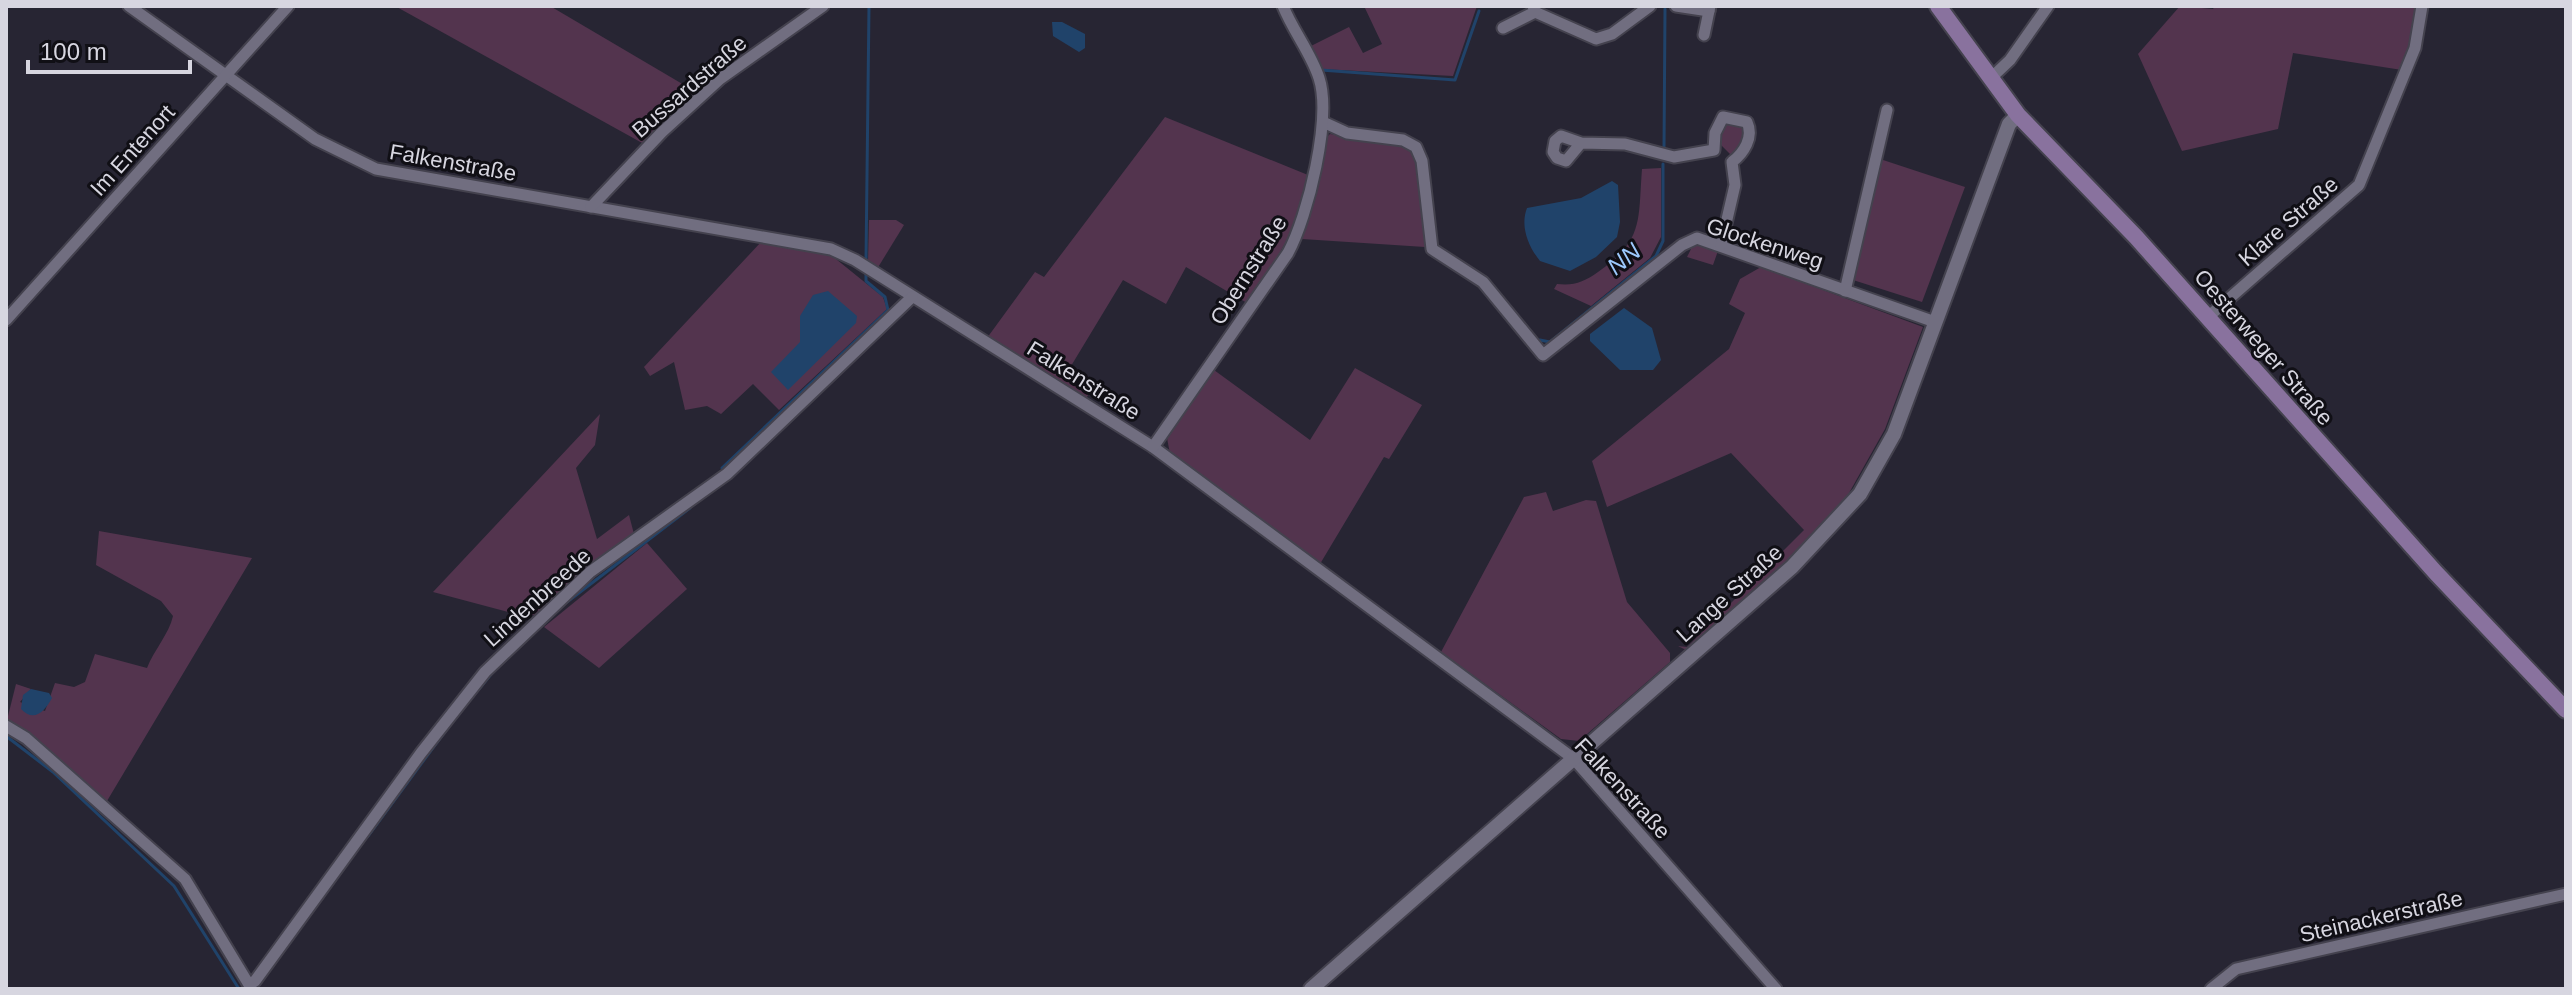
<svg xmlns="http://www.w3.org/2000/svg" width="2572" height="995" viewBox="0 0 2572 995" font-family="Helvetica,sans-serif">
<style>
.green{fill:#53344e}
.water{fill:#20436a}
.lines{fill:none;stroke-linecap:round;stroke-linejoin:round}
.stream{stroke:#20436a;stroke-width:3}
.minor-casing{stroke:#44424e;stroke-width:15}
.tertiary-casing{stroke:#44424e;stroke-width:18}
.secondary-casing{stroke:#44424e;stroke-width:20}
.minor{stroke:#716e80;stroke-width:11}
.tertiary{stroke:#716e80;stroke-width:14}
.secondary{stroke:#89729e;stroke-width:16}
.labels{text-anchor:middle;stroke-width:6;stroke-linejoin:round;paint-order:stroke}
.street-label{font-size:22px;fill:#d7d6e0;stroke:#100f15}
.water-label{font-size:24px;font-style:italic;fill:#9dc9fc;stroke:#100f15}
</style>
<rect width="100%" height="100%" fill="#272533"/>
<!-- green -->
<g class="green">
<polygon points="395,6 550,6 696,92 644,144"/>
<polygon points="1364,6 1477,6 1453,76 1320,69 1309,47 1349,27 1363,53 1382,44"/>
<polygon points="2180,6 2213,9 2215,6 2418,6 2411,48 2402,70 2293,53 2278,129 2182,151 2138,54"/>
<path d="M1165 117 1308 175C1301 226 1275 262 1247 303L1186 267 1166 304 1123 280 1071 366 1095 381 1086 399 987 338 1035 272 1044 277Z"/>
<polygon points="1728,121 1740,123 1746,130 1737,153 1731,155 1717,141"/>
<polygon points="1330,134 1404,144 1413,150 1418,162 1425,247 1302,239 1315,200 1324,140"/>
<polygon points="1880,159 1965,187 1922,302 1853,280"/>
<path d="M1661 168V237L1650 258 1591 306 1554 289 1557 284C1574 286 1584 282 1598 272 1644 240 1638 221 1642 169Z"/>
<polygon points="869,220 896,220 904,225 877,269 868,262"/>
<polygon points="762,241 831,255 883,297 887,309 779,410 753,384 721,414 707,406 685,410 674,362 650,376 644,367"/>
<polygon points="1693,243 1719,248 1713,265 1687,257 1691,249 1686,246"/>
<polygon points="1761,267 1923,327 1885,429 1835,518 1690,652 1678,646 1687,647 1804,530 1731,453 1607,507 1592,461 1729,349 1745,313 1729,304 1740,279"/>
<polygon points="1355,368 1422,405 1389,459 1384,457 1320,564 1170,454 1167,438 1214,370 1310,440"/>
<polygon points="600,414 595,445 576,468 597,539 629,515 634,534 534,615 523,616 433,592"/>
<polygon points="1546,492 1553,511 1586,500 1596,501 1627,602 1670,653 1670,662 1579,741 1561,739 1441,652 1524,497"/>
<path d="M99 531 252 558 107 801 31 734 7 720 16 684 31 689 20 702 45 711 55 683 74 687 85 682 95 654 147 668C154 650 169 634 173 616L161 601 96 565Z"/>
<polygon points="647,543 687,589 599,668 544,627"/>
</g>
<!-- water -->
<g class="water">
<polygon points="1052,22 1062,22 1085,34 1085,48 1079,52 1053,36"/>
<path d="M1612 181 1618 185 1620 222 1617 237 1596 257 1570 271 1540 261C1528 246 1520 226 1527 208L1581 198Z"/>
<polygon points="828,291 857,316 856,323 788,390 771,372 800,342 800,316 813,295"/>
<polygon points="1624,308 1652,328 1661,360 1653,370 1620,370 1590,341 1590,334"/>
<path d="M31 689 49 693 52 698C45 711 34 723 21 709L23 695Z"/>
</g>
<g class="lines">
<!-- stream -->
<g class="stream">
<polyline points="1321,70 1455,80 1479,11"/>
<polyline points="1664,148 1665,9"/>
<polyline points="866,260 869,6"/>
<polyline points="1540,340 1550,342 1656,256 1663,241 1663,164"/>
<polyline points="722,468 888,310 885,297 866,281 866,273"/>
<polyline points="567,602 690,508"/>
<polyline points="479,689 492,673"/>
<polyline points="6,736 53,772 174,886 239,989"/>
<polyline points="368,836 449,726"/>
</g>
<defs>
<g id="minor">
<polyline points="129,6 315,139 376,169 831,249 855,260 1153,447 1574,759 1776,989"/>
<polyline points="1676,6 1709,11"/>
<polyline points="1535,12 1596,39 1612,34 1650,6"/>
<polyline points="1503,28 1535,12 1533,6"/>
<polyline points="1704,35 1710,6"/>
<polyline points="1990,79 2010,60 2048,6"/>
<polyline points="1323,122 1347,133 1403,140 1416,147 1422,161 1432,249 1483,282 1543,355 1682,245 1697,238 1935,322"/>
<path d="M1581 143 1566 161 1557 158 1553 152 1555 141 1561 136 1581 143 1625 144 1674 157 1714 150 1715 133 1723 117 1747 122C1754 137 1744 153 1732 162L1735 185 1721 245"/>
<polyline points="591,207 662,132 720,79 823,6"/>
<polyline points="1845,291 1887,110"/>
<polyline points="2208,317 2359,185 2415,48 2422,6"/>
<polyline points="6,320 288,6"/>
<path d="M1153 447 1288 253C1308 216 1332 118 1319 78 1311 53 1293 31 1283 6"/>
<polyline points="6,726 26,738 185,879 251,988"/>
<polyline points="249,984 255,981 421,753 485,672 590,572 727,474 912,297"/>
<polyline points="2211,989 2236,969 2566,894"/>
</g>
<polyline id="tertiary" points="1311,989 1792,567 1860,494 1894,434 2009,124 2018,115"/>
<polyline id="secondary" points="1938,6 2018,115 2136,237 2436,573 2566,710"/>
</defs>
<!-- minor casing -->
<use href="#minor" class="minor-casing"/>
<!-- tertiary casing -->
<use href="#tertiary" class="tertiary-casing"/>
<!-- secondary casing -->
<use href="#secondary" class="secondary-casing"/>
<!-- minor -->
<use href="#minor" class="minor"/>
<!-- tertiary -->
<use href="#tertiary" class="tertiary"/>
<!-- secondary -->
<use href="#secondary" class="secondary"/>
</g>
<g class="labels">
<!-- street labels -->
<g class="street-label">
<text transform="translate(689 86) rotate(-41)" y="8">Bussardstraße</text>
<text transform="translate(132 150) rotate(-48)" y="8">Im Entenort</text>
<text transform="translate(453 162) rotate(10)" y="8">Falkenstraße</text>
<text transform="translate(2288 221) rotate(-41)" y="8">Klare Straße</text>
<text transform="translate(1765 243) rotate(18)" y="8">Glockenweg</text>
<text transform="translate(1248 270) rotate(-58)" y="8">Obernstraße</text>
<text transform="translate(2264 347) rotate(49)" y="8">Oesterweger Straße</text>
<text transform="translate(1084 380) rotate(32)" y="8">Falkenstraße</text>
<text transform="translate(1729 593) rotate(-42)" y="8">Lange Straße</text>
<text transform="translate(537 597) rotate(-42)" y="8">Lindenbreede</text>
<text transform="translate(1623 788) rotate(47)" y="8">Falkenstraße</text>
<text transform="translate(2381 916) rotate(-13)" y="8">Steinackerstraße</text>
</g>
<!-- water labels -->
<g class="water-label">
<text transform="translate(1624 259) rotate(-40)" y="8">NN</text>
</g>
</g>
<!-- border -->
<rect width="2572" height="995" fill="none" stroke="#d7d6e0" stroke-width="16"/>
<!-- scale -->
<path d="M28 60v12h162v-12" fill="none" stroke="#d7d6e0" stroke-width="4"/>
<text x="40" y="60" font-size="24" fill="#d7d6e0" stroke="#100f15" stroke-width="6" paint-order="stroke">100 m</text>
</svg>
